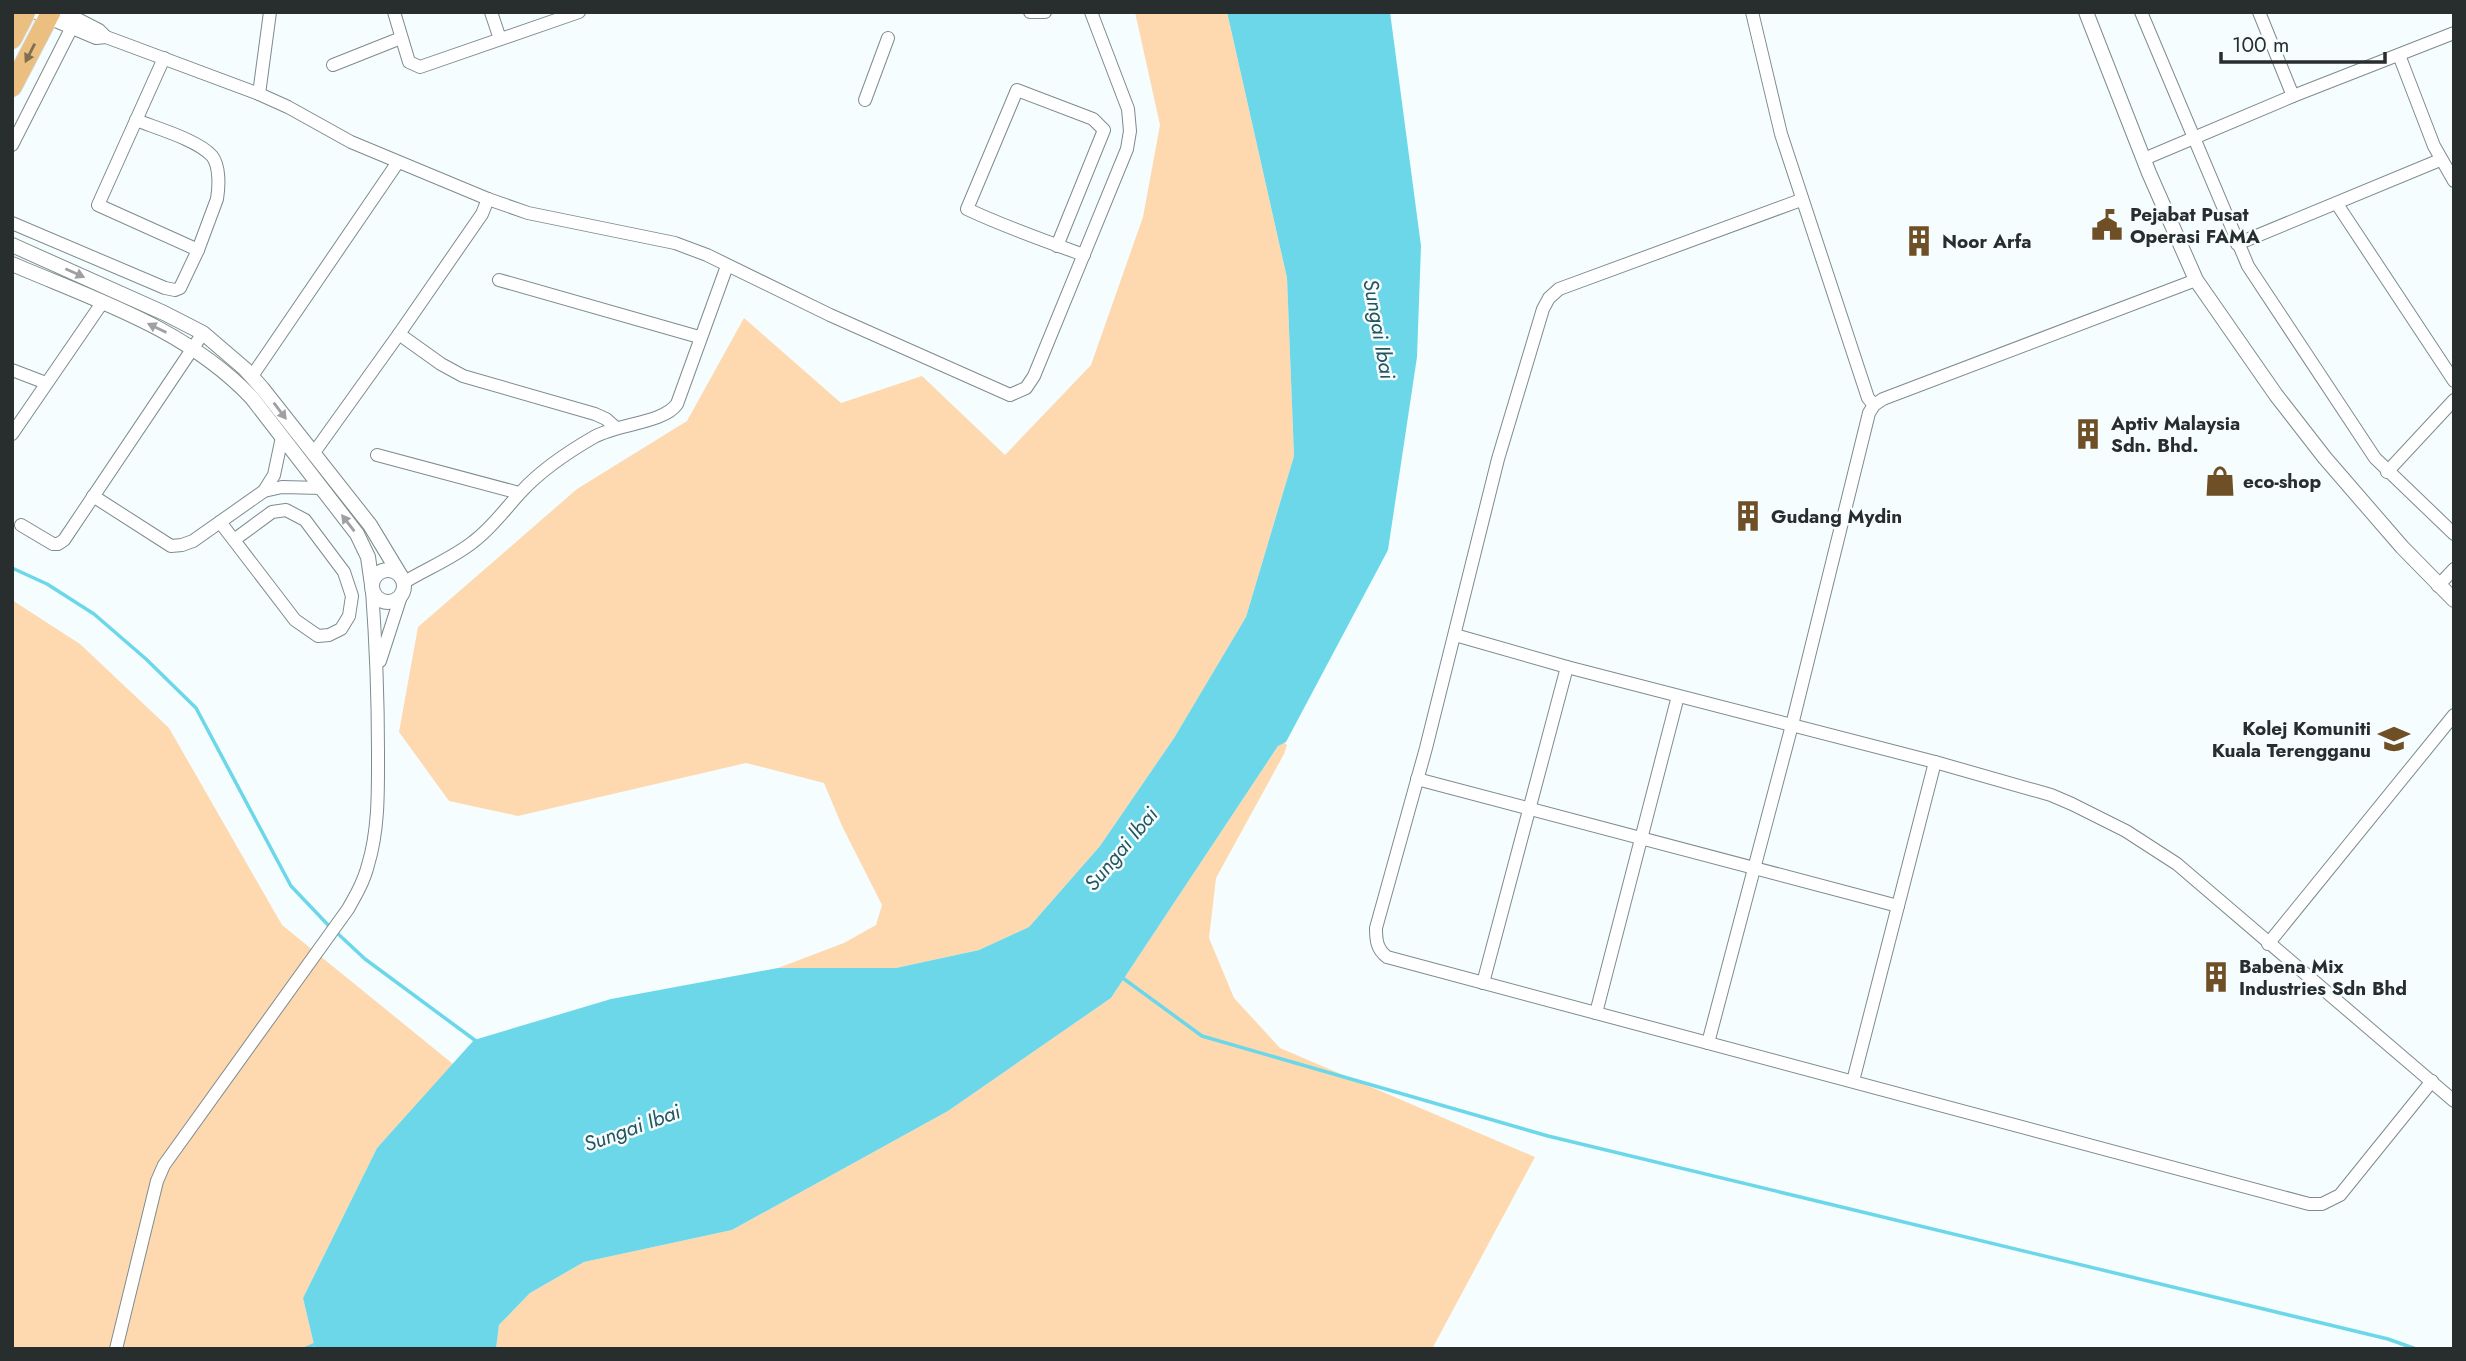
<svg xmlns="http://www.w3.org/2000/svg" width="2466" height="1361" viewBox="0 0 2466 1361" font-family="Jost,sans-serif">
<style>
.green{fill:#fed9af}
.water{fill:#6dd7ea}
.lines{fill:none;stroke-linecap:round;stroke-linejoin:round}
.stream{stroke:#6dd7ea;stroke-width:3.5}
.minor-casing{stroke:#7f8b8d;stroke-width:14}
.tertiary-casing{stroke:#7f8b8d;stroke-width:16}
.primary-casing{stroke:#d8d9d9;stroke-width:21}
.minor{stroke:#fff;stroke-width:12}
.tertiary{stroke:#fff;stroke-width:14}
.primary{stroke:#eabf7f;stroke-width:19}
.oneway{fill:#7f6f52}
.oneway2{fill:#9ea0a1}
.labels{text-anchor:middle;stroke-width:5;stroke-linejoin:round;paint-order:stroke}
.poi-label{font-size:19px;font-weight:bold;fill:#282d2e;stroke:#f5fdfe;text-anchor:start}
.water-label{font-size:21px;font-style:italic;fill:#26555e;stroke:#f5fdfe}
</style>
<rect width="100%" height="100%" fill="#f5fdfe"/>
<!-- green -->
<g class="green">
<polygon points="1135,12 1227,12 1287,278 1294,456 1246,617 1174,738 1100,846 1029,927 979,950 896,968 778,968 844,943 876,925 882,905 842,826 824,783 746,763 518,816 449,801 399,732 418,627 577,489 687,421 744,318 841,403 922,376 1005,455 1091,365 1143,217 1160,125"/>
<polygon points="12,600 80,644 169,728 282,925 453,1064 377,1148 303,1298 315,1349 12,1349"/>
<polygon points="1283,742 1287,745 1284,754 1216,878 1209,938 1234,998 1280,1048 1535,1157 1432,1349 496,1349 499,1325 530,1293 584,1262 732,1230 948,1111 1111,998 1278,746"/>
</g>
<!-- water -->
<polygon class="water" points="1227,12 1390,12 1421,246 1417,357 1388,550 1286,742 1278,746 1111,998 948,1111 732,1230 584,1262 530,1293 499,1325 496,1349 315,1349 303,1298 377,1148 474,1040 611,999 778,968 896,968 979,950 1029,927 1100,846 1174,738 1246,617 1294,456 1287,278"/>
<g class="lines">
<!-- stream -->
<g class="stream">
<polyline points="12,568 47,584 94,614 146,659 196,708 291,886 330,927"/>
<polyline points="336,932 365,959 476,1041"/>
<polyline points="1120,976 1202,1036 1548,1136 2388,1339 2416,1349"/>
<polyline points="304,1349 318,1343"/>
</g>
<defs>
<g id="minor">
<polyline points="34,12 96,38 106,37 125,44 259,94 288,107 351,142 488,199 528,213 675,243 707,255 830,315 1010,395 1026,388 1034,376 1127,149 1130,131 1128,109 1091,12"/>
<polyline points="64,12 99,30 106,37"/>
<polyline points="394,12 409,62 420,67 579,12"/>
<polyline points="491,12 500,39"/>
<polyline points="1030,12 1045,12"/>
<polyline points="1752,12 1781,134 1868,398 1874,405"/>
<polyline points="2141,12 2248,266 2375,458 2454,534"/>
<polyline points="2259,12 2293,96"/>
<polyline points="2399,55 2434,146 2454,181"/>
<polyline points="164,58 98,205 198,250"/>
<polyline points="333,65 401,38"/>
<polyline points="259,94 270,12"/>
<polyline points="865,100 888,38"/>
<polyline points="12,145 71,29"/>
<polyline points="2144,159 2293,96 2454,33"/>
<path d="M1801 200 1559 289 1549 298 1543 309 1498 459 1426 748 1376 928C1376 941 1377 949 1387 957L2309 1204H2322L2340 1195 2432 1081"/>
<polyline points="2337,204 2454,381"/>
<path d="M12 223 165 288 175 290 180 288 198 250 217 199C219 187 220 166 212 156 198 140 156 128 136 120"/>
<polyline points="2237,244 2440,160"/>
<path d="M1057 246 1104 130 1093 119 1017 90 967 209C1005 227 1045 241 1084 255"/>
<polyline points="499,280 699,337"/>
<polyline points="399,334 441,364 463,376 595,414 606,419 615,427"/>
<polyline points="12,370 46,383"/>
<polyline points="252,376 398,162"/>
<polyline points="12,434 102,303"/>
<polyline points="313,454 399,334 482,214 488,199"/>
<polyline points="377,455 519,493"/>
<polyline points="2387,472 2454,400"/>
<polyline points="264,491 274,475 282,437"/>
<polyline points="93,496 171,546 182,545 193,541 264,491 282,487 321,488"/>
<polyline points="220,522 295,620 318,636 329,635 341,629 349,616 352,596 344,572 305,520 286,510 272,512 234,540"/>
<polyline points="21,525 53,544 58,544 64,540 203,333"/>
<path d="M403 583C426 569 453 558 473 542 492 528 505 509 521 492 541 470 568 452 594 437 617 424 664 423 677 404L727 266"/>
<polyline points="2438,586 2454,569"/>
<polyline points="1455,635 1567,667 1935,762 2051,795 2072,804 2126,831 2177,864 2454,1101"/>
<polyline points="380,661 402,593"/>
<polyline points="1417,779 1898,906"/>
<polyline points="2268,944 2454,715"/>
<polyline points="1483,983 1567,667"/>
<polyline points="1596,1013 1678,696"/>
<polyline points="1708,1043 1792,725 1869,413 1874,405 1883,399 2196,280"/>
<polyline points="1853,1081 1935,762"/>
<path d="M116 1349 157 1181 164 1165 348 909C356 895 364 881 368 865 379 829 378 790 378 752 378 698 376 645 372 590"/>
</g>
<g id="tertiary">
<polyline points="2086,12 2149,173 2196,280 2276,395 2325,458 2402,547 2454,600"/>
<polyline points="12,245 164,313 203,333 245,369 262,388 370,525 402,578"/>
<path d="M12 264C96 300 187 329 252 398L357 534 368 557 372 585"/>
<circle cx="388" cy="586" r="16"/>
</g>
<g id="primary">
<polyline points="12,39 26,12"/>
<polyline points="12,87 51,12"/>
</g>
</defs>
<!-- minor casing -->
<use href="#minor" class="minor-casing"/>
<!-- tertiary casing -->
<use href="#tertiary" class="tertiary-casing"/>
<!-- primary casing -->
<use href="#primary" class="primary-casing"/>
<!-- minor -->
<use href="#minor" class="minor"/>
<!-- tertiary -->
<use href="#tertiary" class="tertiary"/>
<!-- primary -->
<use href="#primary" class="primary"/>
</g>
<!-- one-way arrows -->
<defs><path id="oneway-solid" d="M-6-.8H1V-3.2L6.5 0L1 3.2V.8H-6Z" transform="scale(1.75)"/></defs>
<use class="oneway" href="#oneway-solid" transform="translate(30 53) rotate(117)"/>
<g class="oneway2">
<use href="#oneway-solid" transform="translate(75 273) rotate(24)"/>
<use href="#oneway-solid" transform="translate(157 328) rotate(-154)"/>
<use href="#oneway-solid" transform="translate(280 411) rotate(53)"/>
<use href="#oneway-solid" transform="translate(348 523) rotate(-128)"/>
</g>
<!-- icons -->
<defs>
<symbol id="civic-bare" viewBox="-9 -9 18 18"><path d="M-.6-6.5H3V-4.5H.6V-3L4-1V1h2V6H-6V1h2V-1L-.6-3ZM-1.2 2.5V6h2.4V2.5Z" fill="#6f4f25" stroke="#f5fdfe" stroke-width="2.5" paint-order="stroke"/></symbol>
<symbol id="building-bare" viewBox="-9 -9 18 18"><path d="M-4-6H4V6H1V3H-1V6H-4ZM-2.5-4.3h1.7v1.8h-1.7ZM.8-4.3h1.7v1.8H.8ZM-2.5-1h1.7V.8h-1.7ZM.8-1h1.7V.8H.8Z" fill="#6f4f25" stroke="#f5fdfe" stroke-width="2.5" paint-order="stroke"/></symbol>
<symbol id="shop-bare" viewBox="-9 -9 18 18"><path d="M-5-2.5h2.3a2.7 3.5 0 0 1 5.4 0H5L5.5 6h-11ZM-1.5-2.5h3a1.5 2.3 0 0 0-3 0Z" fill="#6f4f25" stroke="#f5fdfe" stroke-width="2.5" paint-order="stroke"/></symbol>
<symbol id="university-bare" viewBox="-9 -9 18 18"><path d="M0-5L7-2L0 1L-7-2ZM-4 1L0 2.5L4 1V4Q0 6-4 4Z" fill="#6f4f25" stroke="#f5fdfe" stroke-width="2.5" paint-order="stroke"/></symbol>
</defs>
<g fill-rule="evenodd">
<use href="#civic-bare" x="2085" y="203" width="44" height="44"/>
<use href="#building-bare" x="1897" y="219" width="44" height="44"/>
<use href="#building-bare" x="2066" y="412" width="44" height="44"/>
<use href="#shop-bare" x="2198" y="459" width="44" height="44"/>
<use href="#building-bare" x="1726" y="494" width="44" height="44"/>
<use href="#university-bare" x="2372" y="717" width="44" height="44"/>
<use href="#building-bare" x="2194" y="955" width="44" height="44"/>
</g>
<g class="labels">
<!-- poi labels -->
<g class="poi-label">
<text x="2130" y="221">Pejabat Pusat<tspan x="2130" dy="22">Operasi FAMA</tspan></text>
<text x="1942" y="248">Noor Arfa</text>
<text x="2111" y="430">Aptiv Malaysia<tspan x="2111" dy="22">Sdn. Bhd.</tspan></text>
<text x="2243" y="488">eco-shop</text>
<text x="1771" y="523">Gudang Mydin</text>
<text x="2371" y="735" text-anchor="end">Kolej Komuniti<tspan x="2371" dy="22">Kuala Terengganu</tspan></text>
<text x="2239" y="973">Babena Mix<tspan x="2239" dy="22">Industries Sdn Bhd</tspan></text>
</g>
<!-- water labels -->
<g class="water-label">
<text transform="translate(1379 329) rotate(80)" y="7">Sungai Ibai</text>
<text transform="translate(1121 849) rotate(-50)" y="7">Sungai Ibai</text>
<text transform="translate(632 1128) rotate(-20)" y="7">Sungai Ibai</text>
</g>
</g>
<!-- border -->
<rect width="2466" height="1361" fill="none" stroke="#282d2e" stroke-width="28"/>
<!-- scale -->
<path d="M2221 52v10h164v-10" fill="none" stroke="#282d2e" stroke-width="3.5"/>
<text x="2232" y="52" font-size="21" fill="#282d2e" stroke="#f5fdfe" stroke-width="5" paint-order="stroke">100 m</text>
</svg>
